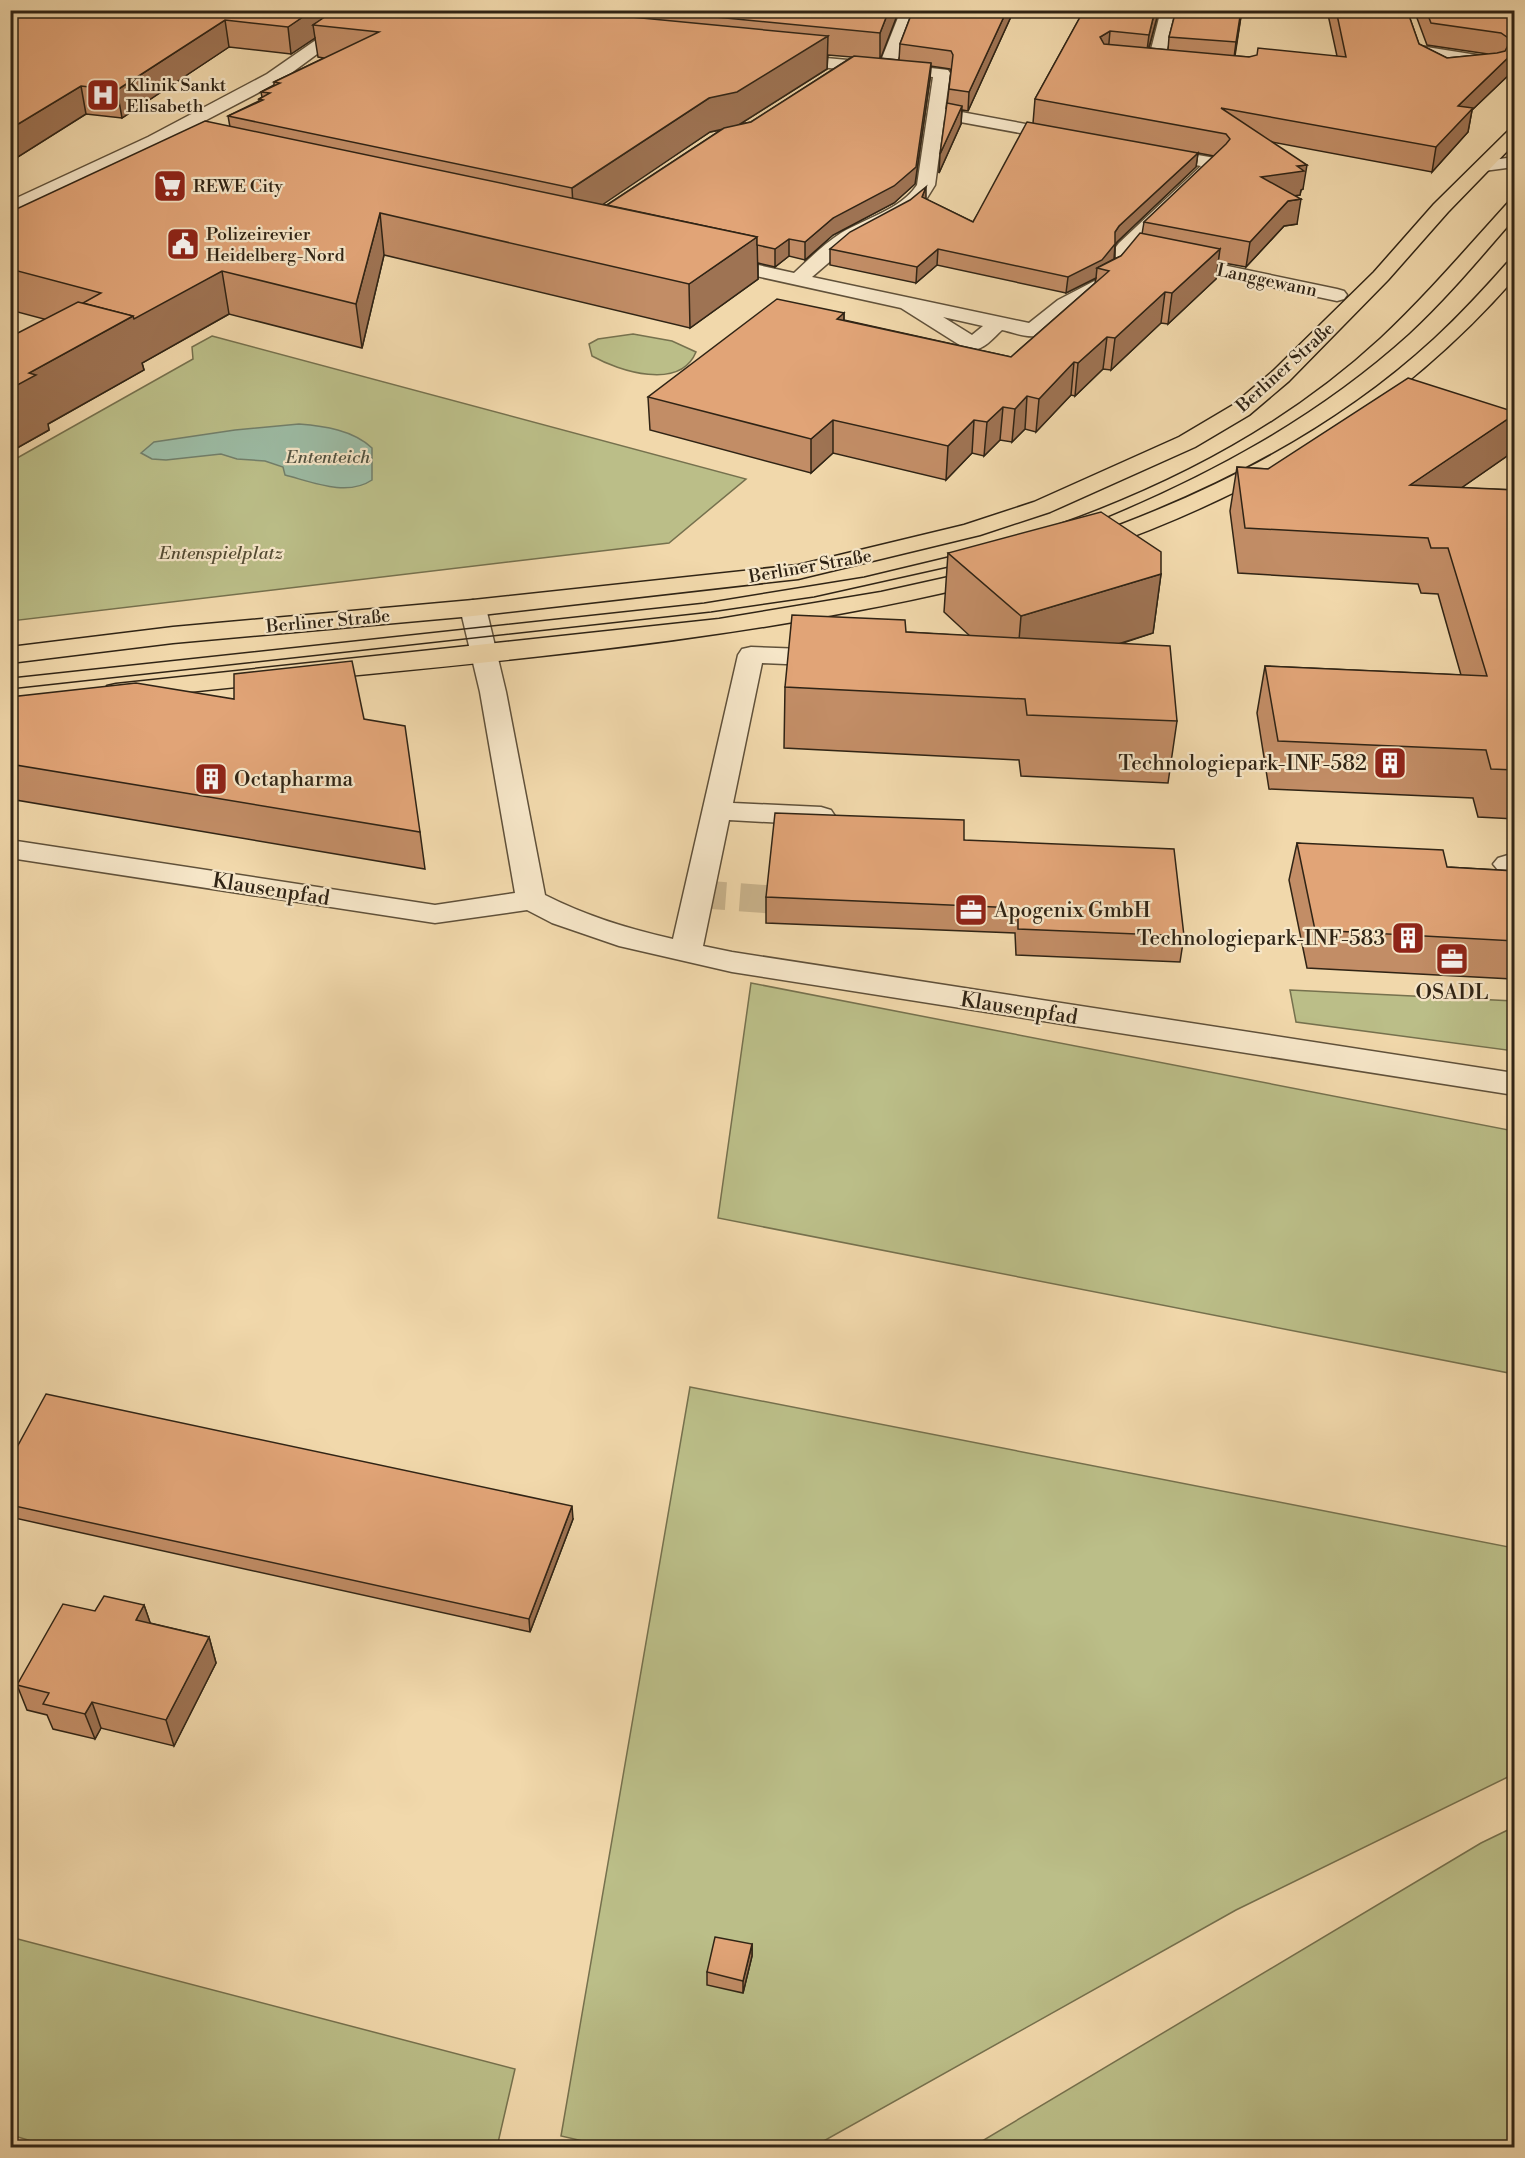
<svg xmlns="http://www.w3.org/2000/svg" width="1525" height="2158" viewBox="0 0 1525 2158" font-family="'Libre Bodoni',serif">
<style>
.green{fill:#bbbe88;stroke:#76714e;stroke-width:1.5}
.water{fill:#9cbba4;stroke:#717f6b;stroke-width:1.5}
.lines{fill:none;stroke-linecap:round;stroke-linejoin:round}
.minor-tunnel{stroke:#cab48d;stroke-width:28;stroke-dasharray:28 14;stroke-linecap:butt}
.minor-casing{stroke:#60513a;stroke-width:3}
.major-casing{stroke:#302415;stroke-width:3}
.minor{fill:#f6e6c8;fill-rule:evenodd}
.major{fill:#f1d8ab;fill-rule:evenodd}
.tram{stroke:#302415;stroke-width:1.5}
.wall{fill:#c28d66;stroke:#302415;stroke-width:1.5;fill-rule:evenodd}
.shaded-wall{fill:#9e7353;stroke:#302415;stroke-width:1.5}
.building{fill:#e1a477;stroke:#302415;stroke-width:1.5}
.labels{text-anchor:middle;stroke-width:4.5;stroke-linejoin:round;paint-order:stroke}
.far-poi-label{font-size:18px;fill:#302415;stroke:#f6e6c8;text-anchor:start}
.far-street-label{font-size:18px;fill:#302415;stroke:#f6e6c8}
.far-water-label{font-size:18px;font-style:italic;fill:#505140;stroke:#f6e6c8}
.far-park-label{font-size:18px;font-style:italic;fill:#534a32;stroke:#f6e6c8}
.poi-label{font-size:21px;fill:#302415;stroke:#f6e6c8;text-anchor:end}
.street-label{font-size:21px;fill:#302415;stroke:#f6e6c8}
</style>
<rect width="100%" height="100%" fill="#f1d8ab"/>
<filter id="stains"><feTurbulence type="fractalNoise" baseFrequency=".00333" numOctaves="4"/><feColorMatrix values="0 0 0 0 .2 0 0 0 0 .09 0 0 0 0 .02 0 0 0 .5 -.17"/></filter>
<radialGradient id="worn" r=".72"><stop offset=".6" stop-color="#630" stop-opacity="0"/><stop offset="1" stop-color="#630" stop-opacity=".3"/></radialGradient>
<!-- green -->
<g class="green">
<path d="M633 334 672 341 696 352C680 391 619 371 592 356L589 344 598 339Z"/>
<polygon points="212,336 746,479 669,543 11,621 10,462 193,359 192,347"/>
<polygon points="751,983 1514,1131 1514,1374 718,1218"/>
<polygon points="1290,990 1514,1001 1514,1051 1296,1022"/>
<polygon points="690,1387 1514,1548 1514,1774 1236,1910 813,2147 613,2148 561,2136"/>
<polygon points="1514,1827 1514,2147 972,2147 1481,1843"/>
<polygon points="10,1937 515,2069 497,2147 55,2148 11,2135"/>
</g>
<!-- water -->
<path class="water" d="M299 424C324 426 353 430 372 448V480C347 497 312 482 285 475L283 467 265 461 237 459 221 454 166 460 152 459 141 453 154 442 235 430Z"/>
<g class="lines">
<!-- minor-tunnel -->
<polyline class="minor-tunnel" points="698,894 803,902"/>
<defs>
<g id="minor">
<polygon points="359,10 377,10 279,82 170,139 211,148 214,152 211,156 205,157 156,147 10,213 10,201 148,137 267,74"/>
<path d="M901 10H917L896 64 948 70 950 73 945 109 1069 132 1075 133 1078 137 1075 141 1069 142 944 119 935 185 927 198 908 213 848 246 812 277 1029 323 1058 300 1102 277 1116 260V247L1119 243 1201 166 1146 156 1143 152 1146 148 1152 147 1215 158 1221 159 1224 163 1136 248C1136 284 1096 292 1072 309 1061 316 1051 330 1039 335 1029 339 1012 332 1002 330 991 340 982 353 966 349L901 308 706 265 703 261 706 257 713 255 794 273C809 259 824 244 841 233 866 218 900 210 917 185L933 77 783 64 775 59 783 54 880 63ZM943 317 983 326 972 335Z"/>
<polygon points="1161,10 1177,10 1163,65 1155,70 1147,65"/>
<polygon points="1420,46 1496,58 1504,63 1498,72 1486,72 1484,69 1486,66 1414,54 1412,51"/>
<polygon points="1514,157 1514,167 1484,171 1478,170 1475,166 1478,162"/>
<polygon points="1175,255 1337,289 1344,291 1347,295 1344,299 1337,301 1168,265 1165,261 1168,257"/>
<path d="M473 600 482 603 486 608 506 692 545 895C586 916 629 929 673 939L738 655 742 649 751 647 833 650 842 652 846 658 842 664 833 666 762 663 733 803 821 807 831 810 835 816 831 822 821 825 729 820 703 946 732 952 1514 1073V1095L732 972 619 946 552 923 527 910 435 923 10 858V840L435 905 515 893 480 692 460 608 464 603Z"/>
<polygon points="1508,855 1514,856 1514,874 1498,870 1493,864 1498,858"/>
</g>
<g id="major">
<polygon points="1514,130 1514,144 1448,212 1388,280 1289,381 1249,415 1195,447 1050,512 980,535 798,579 473,616 173,643 10,663 10,647 173,627 473,600 798,565 964,525 1034,502 1179,437 1233,405 1273,371 1374,272 1434,204 1508,131"/>
<path d="M1514 261V279C1398 411 1261 492 1096 550L1087 552 1078 550 1075 545 1078 540C1208 495 1333 432 1434 339 1460 315 1484 289 1507 263Z"/>
<path d="M989 568 998 570 1001 575 998 580C709 652 410 666 116 700L107 698 103 692 107 686 116 684 719 619 881 592Z"/>
</g>
</defs>
<!-- minor casing -->
<use href="#minor" class="minor-casing"/>
<!-- major casing -->
<use href="#major" class="major-casing"/>
<!-- minor -->
<use href="#minor" class="minor"/>
<!-- major -->
<use href="#major" class="major"/>
<!-- tram -->
<g class="tram">
<path d="M1093 523C1208 476 1316 418 1409 334 1447 299 1480 259 1514 220"/>
<path d="M1056 525C1175 483 1287 424 1380 338 1428 293 1470 243 1514 195"/>
<polyline points="10,678 704,603 864,577 964,553"/>
<polyline points="10,689 711,612 814,597 962,564"/>
</g>
</g>
<!-- wall -->
<g class="wall">
<path d="M10 10H898L880 58 899 60 900 44 913 10H1014L968 111 962 110 961 124 939 173 951 71 950 69 931 66 930 79 915 184 894 203 833 235 805 260 789 256 775 267 758 263V279L690 328 384 255 362 348 229 314 142 363 144 370 48 424 49 430 10 452 44 319 10 310V212L230 127 228 116 259 101V99L262 97 261 92 274 85V82L324 58 318 57 315 38 291 54 229 47 122 118 86 114 10 162ZM635 12V18L630 17ZM828 55 852 57 751 122 740 124 827 69ZM721 130 607 205 602 204 710 132Z"/>
<path d="M1084 10H1159L1149 48 1168 50 1169 37 1176 10H1242L1235 56 1249 57 1337 56 1327 10H1407L1419 44 1447 58 1488 54 1427 45 1414 10H1515V69L1472 110 1468 132 1432 172 1272 142 1303 189 1301 190 1300 195 1296 196 1297 224 1284 226 1246 267 1218 262 1216 279 1168 324 1161 323 1111 370 1103 369 1075 396 1071 395 1036 432 1025 429 1012 442 1000 440 984 456 972 453 946 480 833 453 811 473 650 430 648 397 844 313V320L1011 357 1095 283 1096 278 1066 293 937 265 916 283 830 265V249L926 199 973 222 1033 123 1035 99ZM1198 153 1214 156 1144 222 1142 234 1121 256 1114 259 1115 245 1117 242 1196 167Z"/>
<polygon points="1515,412 1515,424 1507,456 1461,488 1515,490 1515,819 1478,817 1473,798 1269,789 1257,713 1265,666 1461,675 1438,594 1421,593 1418,584 1238,573 1230,511 1237,467 1268,469"/>
<polygon points="948,553 1161,574 1153,633 1120,644 1177,721 1168,783 1021,776 1019,760 784,748 785,687 906,632 970,636 944,612"/>
<polygon points="10,697 234,699 364,719 420,832 425,869 10,799"/>
<polygon points="964,840 1184,936 1180,962 1016,955 1015,933 766,923 766,897"/>
<polygon points="1297,843 1447,867 1515,871 1515,986 1512,979 1307,968 1289,880"/>
<polygon points="10,1460 573,1519 530,1632 10,1517"/>
<polygon points="144,1605 150,1623 209,1637 216,1663 174,1746 101,1728 95,1739 53,1729 47,1715 27,1710 17,1685 95,1611"/>
<polygon points="752,1944 752,1956 743,1993 707,1985 707,1972"/>
</g>
<!-- shaded-wall -->
<g class="shaded-wall">
<polygon points="313,10 339,10 313,25 315,38 291,54 288,27"/>
<polygon points="613,10 635,10 635,12 614,34"/>
<polygon points="889,10 898,10 898,13 880,60 880,33"/>
<polygon points="1007,10 1014,10 968,111 969,92"/>
<polygon points="1155,10 1159,10 1146,58 1149,35"/>
<polygon points="1241,10 1242,10 1233,65 1236,42"/>
<polygon points="225,20 229,47 122,118 117,90"/>
<polygon points="1110,31 1108,54 1100,37"/>
<polygon points="828,36 827,69 737,126 710,132 574,224 572,188 709,98"/>
<polygon points="1515,51 1515,69 1472,110 1468,132 1432,172 1436,147 1458,106"/>
<polygon points="931,63 930,79 915,184 894,203 833,235 805,260 805,242 833,218"/>
<polygon points="81,86 86,114 10,162 10,129"/>
<polygon points="962,106 961,124 939,173 940,154"/>
<polygon points="1198,153 1196,167 1117,242 1115,245 1114,259 1097,268 1096,278 1066,293 1068,277 1115,232 1119,226"/>
<polygon points="1307,165 1303,189 1301,190 1300,195 1258,201 1261,177 1297,166"/>
<polygon points="926,187 926,202 922,197"/>
<polygon points="1301,199 1297,224 1284,226 1246,267 1250,242 1288,201"/>
<polygon points="380,213 384,255 362,348 356,304"/>
<polygon points="757,237 758,279 690,328 689,284"/>
<polygon points="789,239 789,256 775,267 775,249"/>
<polygon points="938,249 937,265 916,283 917,267"/>
<polygon points="1220,249 1216,279 1168,324 1172,293"/>
<polygon points="222,271 229,314 142,363 144,370 48,424 49,430 10,452 10,389 29,373 133,316"/>
<polygon points="1165,292 1161,323 1111,370 1115,338"/>
<polygon points="844,313 843,345 837,319"/>
<polygon points="1107,337 1103,369 1075,396 1078,363"/>
<polygon points="1074,362 1071,395 1036,432 1039,399"/>
<polygon points="1027,396 1025,429 1012,442 1015,409"/>
<polygon points="1003,407 1000,440 984,456 987,422"/>
<polygon points="1515,414 1515,424 1507,456 1401,530 1410,485"/>
<polygon points="833,420 833,453 811,473 811,439"/>
<polygon points="974,420 972,453 946,480 948,446"/>
<polygon points="1161,574 1153,633 1016,676 1021,616"/>
<polygon points="572,1506 573,1519 530,1632 529,1619"/>
<polygon points="144,1605 153,1631 136,1620"/>
<polygon points="209,1637 216,1663 174,1746 166,1720"/>
<polygon points="92,1702 101,1728 95,1739 85,1714"/>
<polygon points="752,1944 752,1956 743,1993 743,1981"/>
</g>
<!-- building -->
<g class="building">
<polygon points="10,10 313,10 288,27 225,20 117,90 81,86 10,129"/>
<polygon points="335,10 558,10 828,36 737,92 709,98 572,188 228,116 263,100 259,99 270,93 261,92 280,83 274,82 379,32 313,25"/>
<polygon points="644,10 889,10 880,33"/>
<polygon points="913,10 1007,10 969,92 949,89 953,55 951,51 900,44"/>
<polygon points="1084,10 1155,10 1149,35 1110,31 1100,37 1104,44 1249,57 1257,55 1258,48 1346,57 1336,10 1407,10 1419,44 1447,58 1497,53 1505,51 1511,40 1501,33 1431,23 1426,10 1515,10 1515,51 1458,106 1473,108 1436,147 1221,108 1307,165 1297,166 1304,171 1261,177 1301,199 1288,201 1250,242 1144,222 1226,144 1230,139 1226,134 1035,99"/>
<polygon points="1176,10 1241,10 1236,42 1169,37"/>
<polygon points="854,56 931,63 916,167 894,186 833,218 805,242 789,239 775,249 757,245 757,237 607,205 724,128 751,122"/>
<polygon points="947,103 962,106 940,154"/>
<polygon points="205,121 757,237 689,284 380,213 356,304 222,271 134,319 133,316 83,303 101,293 10,269 10,212"/>
<polygon points="1027,122 1198,153 1119,226 1115,232 1115,244 1102,260 1068,277 938,249 917,267 830,249 850,232 910,200 926,187 922,197 973,222"/>
<polygon points="1140,233 1220,249 1172,293 1165,292 1115,338 1107,337 1078,363 1074,362 1039,399 1027,396 1015,409 1003,407 987,422 974,420 948,446 833,420 811,439 648,397 777,299 844,313 837,319 1011,357 1109,271 1097,268 1121,256"/>
<polygon points="78,302 133,316 29,373 36,375 10,389 10,337"/>
<polygon points="1408,378 1515,412 1515,414 1410,485 1515,490 1515,770 1491,769 1486,750 1278,741 1265,666 1487,676 1448,548 1431,548 1428,538 1245,528 1237,467 1268,469"/>
<polygon points="1101,512 1161,552 1161,574 1021,616 948,553"/>
<polygon points="792,615 905,620 906,632 1170,646 1177,721 1027,715 1025,699 785,687"/>
<polygon points="352,661 364,719 405,726 420,832 10,764 10,697 136,683 234,699 234,674"/>
<polygon points="775,813 964,820 964,840 1174,849 1184,936 1018,929 1018,908 766,897"/>
<polygon points="1297,843 1443,850 1447,867 1515,871 1515,941 1315,930"/>
<polygon points="46,1394 572,1506 529,1619 10,1505 10,1460"/>
<polygon points="104,1596 144,1605 136,1620 209,1637 166,1720 92,1702 85,1714 43,1704 49,1693 17,1685 63,1604 95,1611"/>
<polygon points="715,1937 752,1944 743,1981 707,1972"/>
</g>
<!-- icons -->
<defs>
<symbol id="hospital-square" viewBox="-11 -11 22 22"><rect x="-9" y="-9" width="18" height="18" rx="4" fill="#8f2418" stroke="#f6e6c8"/><path d="M-5-5h3v3.5h4V-5h3V5h-3V1.5h-4V5h-3Z" fill="#fff"/></symbol>
<symbol id="supermarket-square" viewBox="-11 -11 22 22"><rect x="-9" y="-9" width="18" height="18" rx="4" fill="#8f2418" stroke="#f6e6c8"/><path d="M-6-5.5h2.5l.6 2H6L4.5 2H-2.5L-4.4-4H-6ZM-1.5 3.2a1.3 1.3 0 1 0 .1 0ZM3 3.2a1.3 1.3 0 1 0 .1 0Z" fill="#fff"/></symbol>
<symbol id="civic-square" viewBox="-11 -11 22 22"><rect x="-9" y="-9" width="18" height="18" rx="4" fill="#8f2418" stroke="#f6e6c8"/><path d="M-.6-6.5H3V-4.5H.6V-3L4-1V1h2V6H-6V1h2V-1L-.6-3ZM-1.2 2.5V6h2.4V2.5Z" fill="#fff"/></symbol>
<symbol id="building-square" viewBox="-11 -11 22 22"><rect x="-9" y="-9" width="18" height="18" rx="4" fill="#8f2418" stroke="#f6e6c8"/><path d="M-4-6H4V6H1V3H-1V6H-4ZM-2.5-4.3h1.7v1.8h-1.7ZM.8-4.3h1.7v1.8H.8ZM-2.5-1h1.7V.8h-1.7ZM.8-1h1.7V.8H.8Z" fill="#fff"/></symbol>
<symbol id="office-square" viewBox="-11 -11 22 22"><rect x="-9" y="-9" width="18" height="18" rx="4" fill="#8f2418" stroke="#f6e6c8"/><path d="M-6-3h4V-5.5h4V-3h4V5H-6ZM-1-4.5V-3h2v-1.5ZM-6 0V1H6V0Z" fill="#fff"/></symbol>
</defs>
<g fill-rule="evenodd">
<use href="#hospital-square" x="84" y="76" width="38" height="38"/>
<use href="#supermarket-square" x="151" y="167" width="38" height="38"/>
<use href="#civic-square" x="164" y="225" width="38" height="38"/>
<use href="#building-square" x="1371" y="744" width="38" height="38"/>
<use href="#building-square" x="192" y="760" width="38" height="38"/>
<use href="#office-square" x="952" y="891" width="38" height="38"/>
<use href="#building-square" x="1389" y="919" width="38" height="38"/>
<use href="#office-square" x="1433" y="940" width="38" height="38"/>
</g>
<g class="labels">
<!-- far-poi labels -->
<g class="far-poi-label">
<text x="126" y="91">Klinik Sankt<tspan x="126" dy="21">Elisabeth</tspan></text>
<text x="193" y="192">REWE City</text>
<text x="206" y="240">Polizeirevier<tspan x="206" dy="21">Heidelberg-Nord</tspan></text>
</g>
<!-- far-street labels -->
<g class="far-street-label">
<text transform="translate(1267 280) rotate(12)" y="6">Langgewann</text>
<text transform="translate(1285 367) rotate(-42)" y="6">Berliner Straße</text>
<text transform="translate(810 566) rotate(-10)" y="6">Berliner Straße</text>
<text transform="translate(328 621) rotate(-5)" y="6">Berliner Straße</text>
</g>
<!-- far-water labels -->
<g class="far-water-label">
<text x="328" y="463">Ententeich</text>
</g>
<!-- far-park labels -->
<g class="far-park-label">
<text x="221" y="559">Entenspielplatz</text>
</g>
<!-- poi labels -->
<g class="poi-label">
<text x="1367" y="770">Technologiepark-INF-582</text>
<text x="234" y="786" text-anchor="start">Octapharma</text>
<text x="994" y="917" text-anchor="start">Apogenix GmbH</text>
<text x="1385" y="945">Technologiepark-INF-583</text>
<text x="1452" y="999" text-anchor="middle">OSADL</text>
</g>
<!-- street labels -->
<g class="street-label">
<text transform="translate(271 889) rotate(9)" y="7">Klausenpfad</text>
<text transform="translate(1019 1008) rotate(9)" y="7">Klausenpfad</text>
</g>
</g>
<!-- margin -->
<rect width="1525" height="2158" fill="none" stroke="#f1d8ab" stroke-width="36"/>
<rect x="12" y="12" width="1501" height="2134" fill="none" stroke="#302415" stroke-width="3"/>
<rect x="18" y="18" width="1489" height="2122" fill="none" stroke="#302415" stroke-width="1.5"/>
<rect width="100%" height="100%" filter="url(#stains)"/>
<rect width="100%" height="100%" fill="url(#worn)"/>
</svg>
